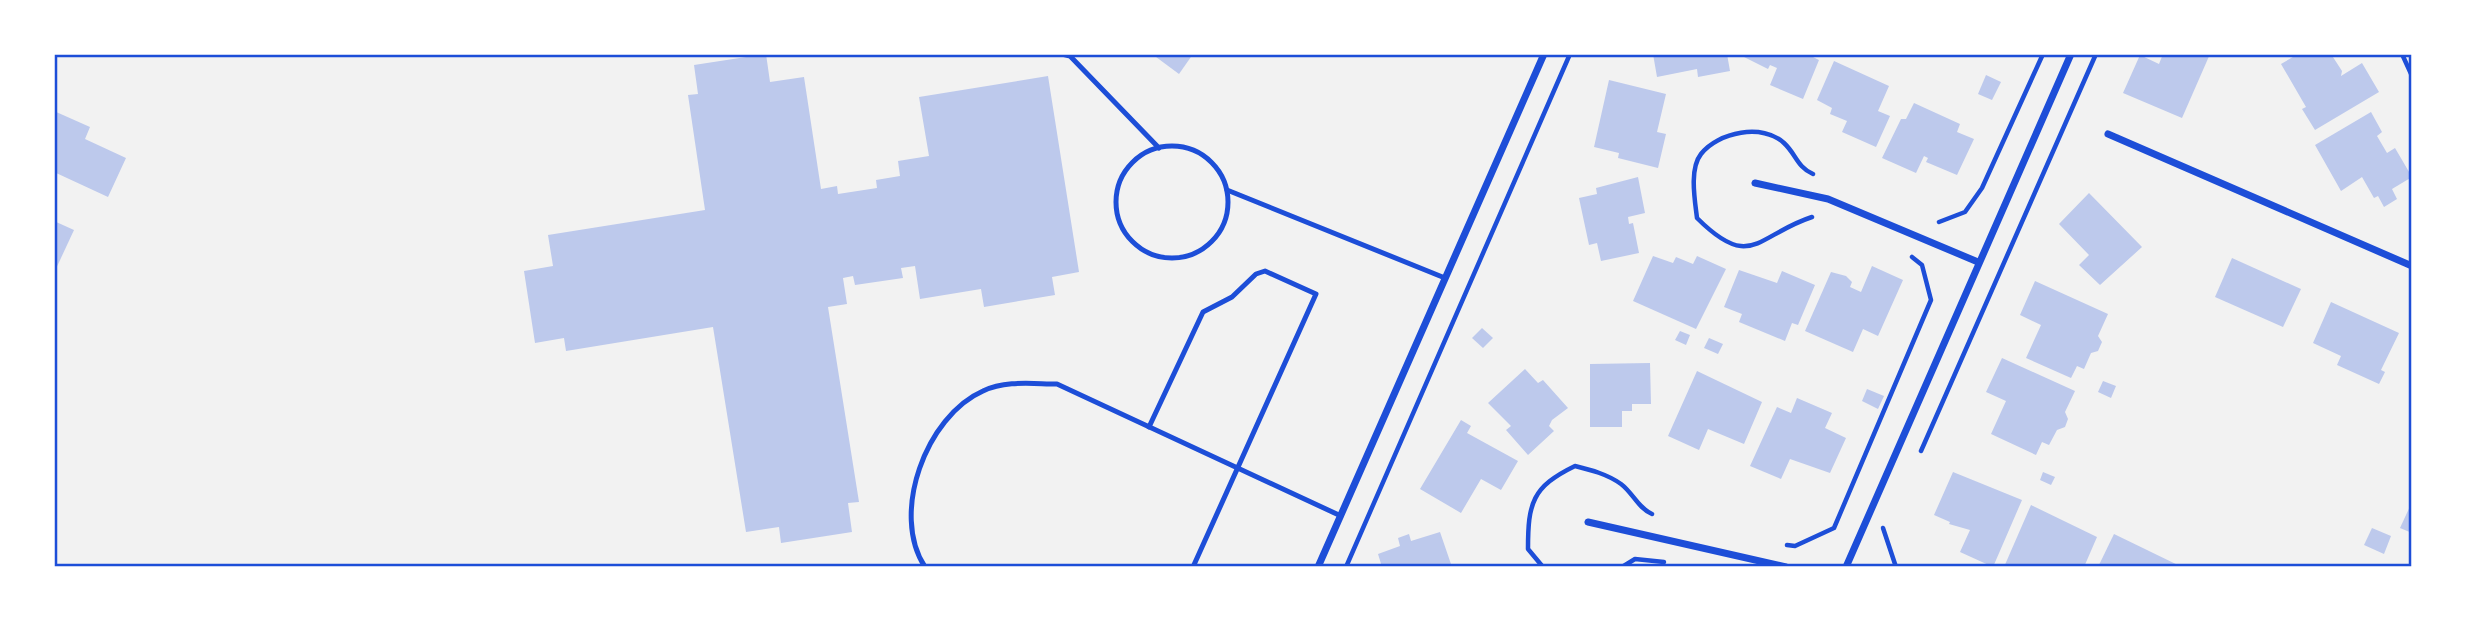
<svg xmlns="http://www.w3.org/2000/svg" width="2466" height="621" viewBox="0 0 2466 621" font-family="'Source Sans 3',sans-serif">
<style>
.building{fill:#bdc9ec}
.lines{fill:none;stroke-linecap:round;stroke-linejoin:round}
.path{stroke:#1d4ed8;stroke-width:4.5}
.service{stroke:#1d4ed8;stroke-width:5}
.minor{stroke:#1d4ed8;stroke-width:7}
.neatline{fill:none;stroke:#1d4ed8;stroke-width:2.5}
</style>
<rect width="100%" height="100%" fill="#f2f2f2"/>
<!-- building -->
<g class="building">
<polygon points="766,54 770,82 804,77 821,189 837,186 838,194 877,188 876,180 900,176 898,161 929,156 919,97 1048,76 1079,272 1052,277 1055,295 984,307 981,289 920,299 915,266 901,268 903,278 855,285 853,276 843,278 847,304 828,307 859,502 848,503 852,532 781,543 779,527 746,532 713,327 566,351 564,338 535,343 524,271 553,266 548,235 705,210 688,95 698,94 694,65"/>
<polygon points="1152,54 1193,54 1179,74"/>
<polygon points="1653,54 1727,54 1730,71 1698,77 1697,69 1657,77"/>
<polygon points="1738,54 1814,54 1813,57 1819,60 1803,99 1770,85 1777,68 1770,65 1768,69"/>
<polygon points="2163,54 2210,54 2182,118 2123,93 2140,55 2159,64"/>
<polygon points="2298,54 2331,54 2342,71 2341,76 2362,63 2379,92 2315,130 2302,109 2306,107 2281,64"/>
<polygon points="1834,61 1889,86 1878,111 1890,116 1876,147 1842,132 1847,121 1830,114 1832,108 1817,100"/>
<polygon points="1986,75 2001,82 1992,100 1978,94"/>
<polygon points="1609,80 1666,94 1657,132 1666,134 1658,168 1618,158 1619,153 1594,147"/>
<polygon points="1914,103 1960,124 1957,132 1974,139 1957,175 1926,162 1928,158 1924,156 1916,173 1882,158 1901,119 1906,119"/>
<polygon points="54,111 90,127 85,139 126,158 108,197 54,172"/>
<polygon points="2371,112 2382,132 2377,136 2387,153 2395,148 2412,177 2392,189 2397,199 2384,207 2378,196 2374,198 2362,177 2341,191 2315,145"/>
<polygon points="1638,177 1645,213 1628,217 1629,224 1633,223 1639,253 1601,261 1597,243 1589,245 1579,198 1597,194 1596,188"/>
<polygon points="2089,193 2142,247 2100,285 2079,265 2089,255 2059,224"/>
<polygon points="54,221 74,230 54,273"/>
<polygon points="1653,256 1673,263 1676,257 1693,264 1697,256 1726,269 1696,329 1633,301"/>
<polygon points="2232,258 2301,289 2283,327 2215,297"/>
<polygon points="1872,266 1903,280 1878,336 1863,329 1853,352 1805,331 1831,272 1846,276 1852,282 1850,287 1861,292"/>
<polygon points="1739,270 1777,283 1782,271 1815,285 1798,325 1792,323 1785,341 1739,322 1742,314 1724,307"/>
<polygon points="2035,281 2108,314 2098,336 2102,342 2098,351 2091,353 2084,369 2077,366 2071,378 2026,358 2041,325 2020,315"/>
<polygon points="2331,302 2399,333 2381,370 2385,372 2379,384 2337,365 2341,356 2313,343"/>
<polygon points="1482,328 1493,338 1483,348 1472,338"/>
<polygon points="1680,331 1690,335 1686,345 1675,340"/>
<polygon points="1709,338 1723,344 1718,354 1704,348"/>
<polygon points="2002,358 2075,391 2065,412 2068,419 2065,427 2057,430 2049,445 2042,442 2036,455 1991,434 2006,401 1986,392"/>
<polygon points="1650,363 1651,404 1632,404 1632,411 1622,411 1622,427 1590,427 1590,364"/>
<polygon points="1525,369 1538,383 1543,380 1568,408 1552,420 1549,426 1554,431 1528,455 1506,430 1511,426 1488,403"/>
<polygon points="1697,371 1762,402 1744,444 1708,429 1699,450 1668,436"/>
<polygon points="2103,381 2116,386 2111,398 2098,392"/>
<polygon points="1867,389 1884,396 1878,409 1862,401"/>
<polygon points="1797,398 1832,413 1825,428 1846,438 1830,473 1790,459 1781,479 1750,466 1777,407 1791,413"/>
<polygon points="1461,420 1471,426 1467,433 1518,461 1501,490 1481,479 1461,513 1420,489"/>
<polygon points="1953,472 2022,500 1993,567 1960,552 1970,530 1949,524 1950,522 1934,515"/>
<polygon points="2043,472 2055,477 2051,485 2040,480"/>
<polygon points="2412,502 2412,533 2400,528"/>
<polygon points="2031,505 2097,537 2084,567 2045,567 2042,564 2041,567 2004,567"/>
<polygon points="2372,528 2391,536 2384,554 2364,545"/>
<polygon points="1440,532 1452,567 1382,567 1378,554 1400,546 1398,538 1409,534 1411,541"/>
<polygon points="2114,534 2182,567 2098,567"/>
</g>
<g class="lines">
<!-- path -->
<g class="path">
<polyline points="2402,54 2412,76"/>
<path d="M1812 217C1757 235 1751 272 1697 218 1695 201 1689 169 1701 154 1718 132 1763 123 1784 143 1796 154 1797 167 1813 174"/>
<polyline points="1939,222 1965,212 1982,188 2043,54"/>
<polyline points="1921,451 2096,54"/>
<polyline points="1883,528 1896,567"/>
<polyline points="1787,545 1795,546 1834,528 1931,300 1922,265 1912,257"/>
<polyline points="1346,567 1570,54"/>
<path d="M1543 567 1528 549C1528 503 1532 487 1575 466 1591 470 1607 474 1621 484 1633 493 1638 508 1652 514"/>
<polyline points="1622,567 1635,559 1664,562"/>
</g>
<!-- service -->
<g class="service">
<polyline points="1062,54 1070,56 1159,148"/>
<circle cx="1172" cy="202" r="56"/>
<polyline points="1227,190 1445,278"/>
<polyline points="1149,427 1203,312 1232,297 1256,274 1265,271 1316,294 1193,567"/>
<path d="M925 567C890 514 926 416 983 391 1006 380 1033 384 1057 384L1341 516"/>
</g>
<!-- minor -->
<g class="minor">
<polyline points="2108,134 2412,266"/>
<polyline points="1755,183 1828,199 1978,262"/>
<polyline points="1588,522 1786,567"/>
<polyline points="1318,567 1544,54"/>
<polyline points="1846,567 2071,54"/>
</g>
</g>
<!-- border -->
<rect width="2466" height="621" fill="none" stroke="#ffffff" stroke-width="112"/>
<rect x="56" y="56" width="2354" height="509" class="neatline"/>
</svg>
